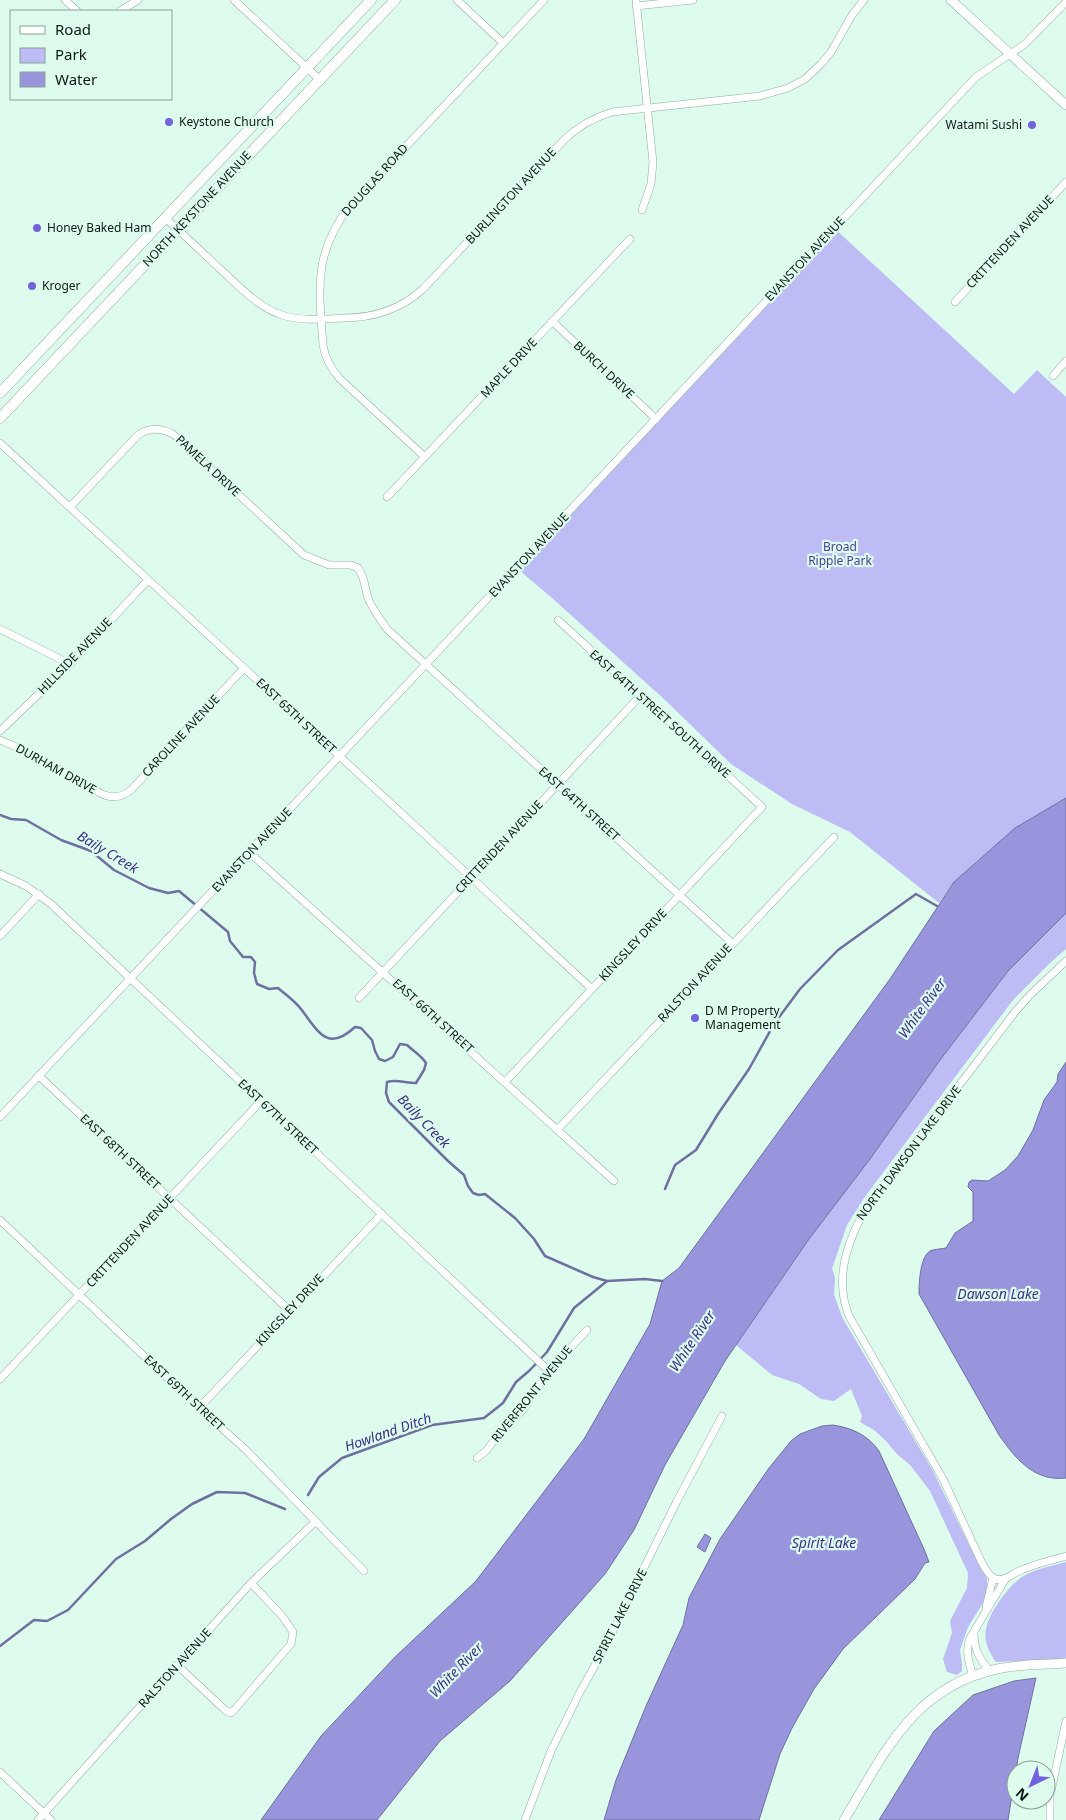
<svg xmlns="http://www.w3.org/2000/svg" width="1066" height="1820" viewBox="0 0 1066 1820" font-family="'Noto Sans',sans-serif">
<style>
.green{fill:#bebcf4}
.water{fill:#9995dc;stroke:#6f70a0}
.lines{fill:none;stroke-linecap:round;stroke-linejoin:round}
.stream{stroke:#6f70a0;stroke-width:2.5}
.minor-casing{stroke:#8fac9e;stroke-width:8}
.tertiary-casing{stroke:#8fac9e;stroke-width:10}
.primary-casing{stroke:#8fac9e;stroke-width:11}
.minor{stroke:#fff;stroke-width:7}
.tertiary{stroke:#fff;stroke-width:9}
.primary{stroke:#fff;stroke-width:10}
.poi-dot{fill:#7462dd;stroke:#ddfced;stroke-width:2}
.labels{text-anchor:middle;stroke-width:4.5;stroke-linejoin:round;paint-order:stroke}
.poi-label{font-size:12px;fill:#0e1914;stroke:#ddfced;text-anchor:start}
.street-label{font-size:12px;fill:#0e1914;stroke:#ddfced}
.park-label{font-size:12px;fill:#493d91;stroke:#ddfced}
.water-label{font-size:14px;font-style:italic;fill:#3e3083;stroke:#ddfced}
</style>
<rect width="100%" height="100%" fill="#ddfced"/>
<!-- green -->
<g class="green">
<polygon points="834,228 1014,394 1037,370 1066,397 1066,798 1015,828 954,882 939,903 850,832 792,804 731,764 665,700 552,598 526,576 517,567"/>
<polygon points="1066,913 1066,949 1050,963 1013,1000 864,1198 847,1225 832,1269 835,1277 834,1294 842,1317 933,1471 970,1547 987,1579 987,1588 983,1603 968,1627 960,1650 962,1664 962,1671 957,1675 947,1672 943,1659 952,1633 950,1621 967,1588 968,1573 930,1491 910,1465 897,1454 885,1440 874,1430 860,1422 862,1416 851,1389 834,1401 821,1399 799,1384 772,1375 736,1345 809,1239 870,1159 940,1060 1008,971"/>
<path d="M1066 1562V1659L996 1662C992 1656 987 1648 986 1641 981 1622 1006 1588 1022 1577 1035 1569 1051 1566 1066 1562Z"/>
</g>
<!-- water -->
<g class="water">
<polygon points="1066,798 1066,913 1008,971 940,1060 870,1159 809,1239 725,1361 665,1465 634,1530 605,1574 510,1681 440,1741 377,1820 261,1820 321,1736 395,1657 476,1581 584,1439 650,1324 662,1281 679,1268 890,979 954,882 1015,828"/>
<path d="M1066 1062V1478C1034 1482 1015 1458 999 1435L919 1294C919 1283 920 1257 930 1251 934 1249 942 1249 946 1248L955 1233 973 1221V1192L968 1187 969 1182 972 1180 988 1181 1005 1170 1018 1156 1033 1130 1044 1100 1057 1082 1058 1074Z"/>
<path d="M833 1425C852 1428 868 1435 879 1451L924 1549 929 1562 925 1563 915 1579 843 1649 814 1689 792 1728 780 1754 759 1820H604L616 1780 646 1706 683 1625 689 1598 720 1539 769 1468 791 1441 800 1434 822 1426Z"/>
<polygon points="705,1534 711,1538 705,1552 697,1547"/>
<polygon points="1036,1678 1018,1758 1008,1820 879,1820 934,1731 973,1695 1014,1681"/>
</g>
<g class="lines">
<!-- stream -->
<g class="stream">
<path d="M0 815 11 819 26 820 61 840 91 851 114 870 149 888 168 893 179 891 228 932 230 941 243 957H251L255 962 254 973 257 984 269 989 278 988C285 994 295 1001 301 1009 318 1031 327 1053 355 1027L361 1028 372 1040 375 1051 379 1059 385 1061 393 1057 400 1044 407 1045C413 1051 421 1055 426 1063L424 1070 416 1083C406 1083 396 1079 387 1082L386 1093 389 1102 448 1161 464 1175 468 1186 473 1193 479 1195 485 1194 515 1218 534 1239 545 1256 593 1277 607 1281 645 1279 662 1281"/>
<polyline points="665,1189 675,1165 696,1150 718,1114 749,1069 774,1024 800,989 838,950 916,894 937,906"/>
<polyline points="308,1495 319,1477 342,1458 432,1425 484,1418 503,1403 516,1382 529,1371 547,1352 574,1308 607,1281"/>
<polyline points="0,1646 34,1620 47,1621 68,1610 116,1559 145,1541 171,1519 192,1504 217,1492 245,1493 285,1509"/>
</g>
<defs>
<g id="minor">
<polyline points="65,0 77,11"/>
<polyline points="234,0 319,79"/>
<polyline points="457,0 503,43"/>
<polyline points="636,0 653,162 651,184 642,210"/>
<polyline points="636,6 693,0"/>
<polyline points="120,11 138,0"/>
<path d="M165 218C183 234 201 251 218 267 238 285 259 309 285 316 303 321 324 319 343 318 373 318 400 310 423 289L564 140C578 126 593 118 612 112L760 96 788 88 805 79 821 64 831 52 852 15 864 0"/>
<polyline points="955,302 1066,182"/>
<polyline points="552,321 656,419"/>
<polyline points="1053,376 1066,361"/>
<polyline points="0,443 592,989"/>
<path d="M425 457 340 379C331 369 325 358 323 345 319 290 313 254 349 207L544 0"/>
<polyline points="387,497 630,239"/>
<path d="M70 507 138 435C150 427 160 428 173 434L304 555 329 565H351L358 568C365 577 365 589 368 598 373 610 380 619 387 629L732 943"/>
<polyline points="0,629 70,664"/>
<polyline points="0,731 70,664 148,580"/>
<path d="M0 740 37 756 100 793C111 799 121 798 131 790L244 668"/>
<polyline points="250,853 614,1181"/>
<polyline points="0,874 26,886 51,904 549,1371"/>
<polyline points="0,936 39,894"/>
<path d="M1066 961 1029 996 1015 1012 871 1201C849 1234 833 1277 849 1316L943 1479 981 1561C984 1567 989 1576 995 1579 1003 1582 1011 1575 1017 1572 1033 1564 1050 1561 1066 1556"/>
<polyline points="359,998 640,696"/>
<polyline points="39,1076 289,1310"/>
<polyline points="505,1082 762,807 558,620"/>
<polyline points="0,1117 426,664 976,77 1025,44 1066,2"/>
<polyline points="557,1130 834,837"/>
<polyline points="0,1220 199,1408 245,1449 364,1571"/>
<polyline points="0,1379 260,1102"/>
<polyline points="199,1408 382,1214"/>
<polyline points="477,1458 487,1450 500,1432 522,1411 549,1371 587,1330"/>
<polyline points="986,1607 993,1578"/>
<path d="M974 1633C974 1649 979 1659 990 1671"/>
<polyline points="177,1665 225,1710 231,1713 235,1709 291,1644 293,1632 283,1617 251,1583"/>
<path d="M973 1676C969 1663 965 1652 970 1638L1006 1578"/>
<polyline points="0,1772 51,1820"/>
<polyline points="38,1820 251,1583 316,1521"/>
<polyline points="525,1820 551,1751 579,1694 603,1651 677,1501 722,1416"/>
<polyline points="1050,1820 1050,1796 1066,1721"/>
</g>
<g id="tertiary">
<polyline points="951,0 1066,105"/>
<path d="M844 1820C884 1754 913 1687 997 1669 1020 1664 1043 1665 1066 1663"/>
</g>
<g id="primary">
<polyline points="0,393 371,0"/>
<polyline points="0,418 395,0"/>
</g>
</defs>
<!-- minor casing -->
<use href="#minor" class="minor-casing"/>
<!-- tertiary casing -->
<use href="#tertiary" class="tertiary-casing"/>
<!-- primary casing -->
<use href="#primary" class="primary-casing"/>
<!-- minor -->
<use href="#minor" class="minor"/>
<!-- tertiary -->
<use href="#tertiary" class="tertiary"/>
<!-- primary -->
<use href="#primary" class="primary"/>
</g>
<!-- markers -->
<g class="poi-dot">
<circle cx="169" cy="122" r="5"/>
<circle cx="1032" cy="125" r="5"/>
<circle cx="37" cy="228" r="5"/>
<circle cx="32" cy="286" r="5"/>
<circle cx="695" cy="1018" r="5"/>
</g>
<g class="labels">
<!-- poi labels -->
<g class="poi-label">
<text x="179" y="126">Keystone Church</text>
<text x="1022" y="129" text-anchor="end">Watami Sushi</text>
<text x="47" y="232">Honey Baked Ham</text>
<text x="42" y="290">Kroger</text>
<text x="705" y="1015">D M Property<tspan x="705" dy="14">Management</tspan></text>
</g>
<!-- street labels -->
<g class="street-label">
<text transform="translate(375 180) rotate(-48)" y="4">DOUGLAS ROAD</text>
<text transform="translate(511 196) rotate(-47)" y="4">BURLINGTON AVENUE</text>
<text transform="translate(197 209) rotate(-47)" y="4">NORTH KEYSTONE AVENUE</text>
<text transform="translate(1010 242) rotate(-47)" y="4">CRITTENDEN AVENUE</text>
<text transform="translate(805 259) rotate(-47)" y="4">EVANSTON AVENUE</text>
<text transform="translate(509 368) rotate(-47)" y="4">MAPLE DRIVE</text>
<text transform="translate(604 370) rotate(43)" y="4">BURCH DRIVE</text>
<text transform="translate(208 466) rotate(43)" y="4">PAMELA DRIVE</text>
<text transform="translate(529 555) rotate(-47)" y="4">EVANSTON AVENUE</text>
<text transform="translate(75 656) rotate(-46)" y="4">HILLSIDE AVENUE</text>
<text transform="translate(660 714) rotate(42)" y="4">EAST 64TH STREET SOUTH DRIVE</text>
<text transform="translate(296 716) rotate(43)" y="4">EAST 65TH STREET</text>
<text transform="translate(181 736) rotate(-47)" y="4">CAROLINE AVENUE</text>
<text transform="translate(56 769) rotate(29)" y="4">DURHAM DRIVE</text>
<text transform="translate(579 804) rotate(42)" y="4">EAST 64TH STREET</text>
<text transform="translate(499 847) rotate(-47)" y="4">CRITTENDEN AVENUE</text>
<text transform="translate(252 850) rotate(-47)" y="4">EVANSTON AVENUE</text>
<text transform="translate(633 945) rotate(-47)" y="4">KINGSLEY DRIVE</text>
<text transform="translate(695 983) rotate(-47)" y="4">RALSTON AVENUE</text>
<text transform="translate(433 1016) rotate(42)" y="4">EAST 66TH STREET</text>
<text transform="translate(278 1117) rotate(43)" y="4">EAST 67TH STREET</text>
<text transform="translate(120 1152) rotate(43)" y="4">EAST 68TH STREET</text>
<text transform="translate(909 1153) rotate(-53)" y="4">NORTH DAWSON LAKE DRIVE</text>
<text transform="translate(130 1241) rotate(-47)" y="4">CRITTENDEN AVENUE</text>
<text transform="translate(290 1310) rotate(-47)" y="4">KINGSLEY DRIVE</text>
<text transform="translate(184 1393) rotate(43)" y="4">EAST 69TH STREET</text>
<text transform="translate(532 1394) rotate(-51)" y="4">RIVERFRONT AVENUE</text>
<text transform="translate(620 1616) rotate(-63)" y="4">SPIRIT LAKE DRIVE</text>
<text transform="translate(175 1668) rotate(-48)" y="4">RALSTON AVENUE</text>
</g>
<!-- park labels -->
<g class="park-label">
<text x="840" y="551">Broad<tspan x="840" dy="14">Ripple Park</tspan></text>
</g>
<!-- water labels -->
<g class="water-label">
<text transform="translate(108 852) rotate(31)" y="5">Baily Creek</text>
<text transform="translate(922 1008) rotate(-54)" y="5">White River</text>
<text transform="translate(424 1121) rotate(46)" y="5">Baily Creek</text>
<text x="998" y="1299">Dawson Lake</text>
<text transform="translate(692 1341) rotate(-56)" y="5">White River</text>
<text transform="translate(388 1432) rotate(-19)" y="5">Howland Ditch</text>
<text x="824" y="1548">Spirit Lake</text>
<text transform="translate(456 1670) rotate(-46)" y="5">White River</text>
</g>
</g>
<!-- legend -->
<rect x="10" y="10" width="162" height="90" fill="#ddfced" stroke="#8aa196"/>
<rect x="20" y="26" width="25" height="8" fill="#ffffff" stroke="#8aa196"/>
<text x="55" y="35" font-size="15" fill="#0e1914">Road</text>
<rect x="20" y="48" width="25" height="15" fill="#bebcf4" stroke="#8aa196"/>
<text x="55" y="60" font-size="15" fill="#0e1914">Park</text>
<rect x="20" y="72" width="25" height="15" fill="#9995dc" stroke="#8aa196"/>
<text x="55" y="85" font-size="15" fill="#0e1914">Water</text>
<!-- north arrow -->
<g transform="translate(1031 1785) rotate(223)"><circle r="24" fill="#ddfced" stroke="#8aa196"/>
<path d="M0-4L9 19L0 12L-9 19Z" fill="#7462dd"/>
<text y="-8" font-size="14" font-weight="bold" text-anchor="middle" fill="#0e1914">N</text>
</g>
</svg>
